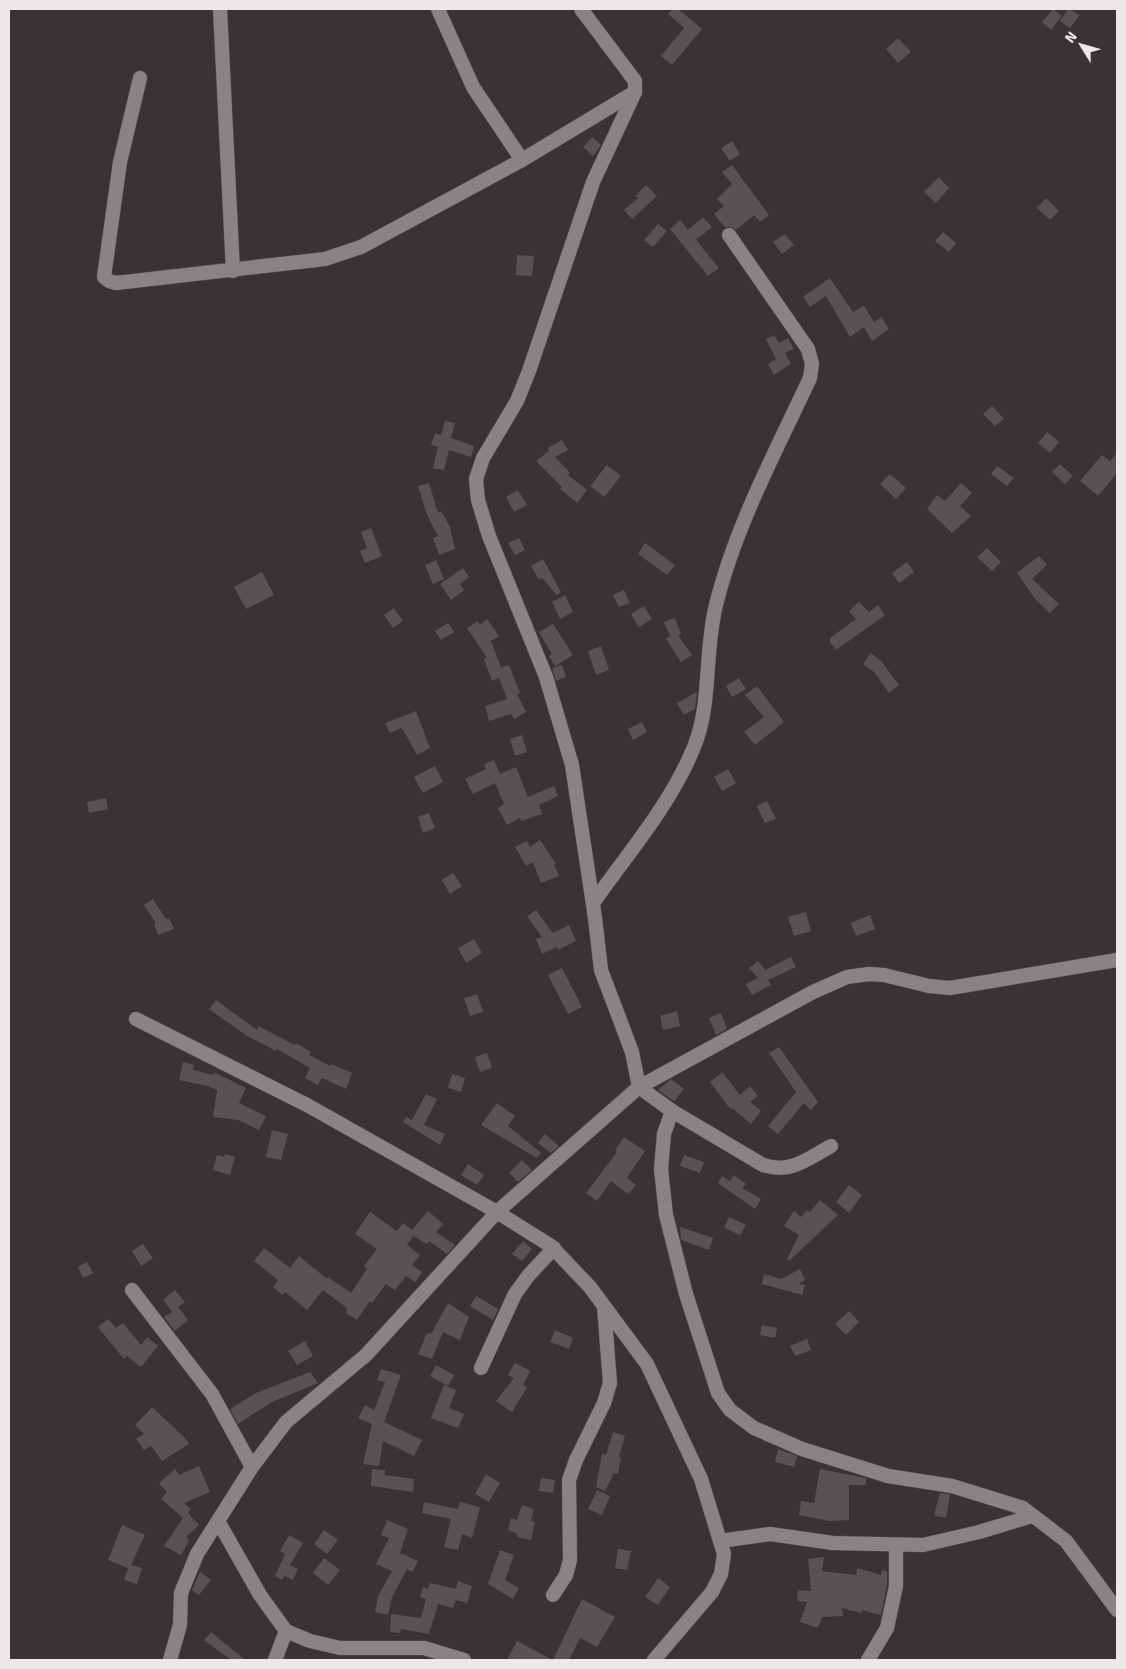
<svg xmlns="http://www.w3.org/2000/svg" width="1126" height="1669" viewBox="0 0 1126 1669" font-family="Signika,sans-serif">
<style>
.building{fill:#585255}
.lines{fill:none;stroke-linecap:round;stroke-linejoin:round}
.minor-casing{stroke:#555053;stroke-width:15}
.minor{stroke:#898387;stroke-width:14}
</style>
<rect width="100%" height="100%" fill="#393336"/>
<!-- building -->
<g class="building">
<polygon points="672,9 678,9 702,29 672,65 661,56 684,28 668,14"/>
<polygon points="1053,9 1062,16 1051,30 1042,22"/>
<polygon points="1068,9 1080,15 1070,28 1060,21"/>
<polygon points="898,38 911,52 898,63 886,49"/>
<polygon points="592,137 601,145 593,156 583,147"/>
<polygon points="732,141 740,154 730,161 721,148"/>
<polygon points="732,165 769,215 760,222 754,215 736,230 732,227 725,227 714,214 724,206 717,199 732,184 722,172"/>
<polygon points="939,177 949,188 936,203 924,192"/>
<polygon points="646,185 657,196 632,219 624,210 638,198 635,196"/>
<polygon points="1046,198 1059,211 1050,220 1037,208"/>
<polygon points="703,217 712,227 696,240 719,268 708,276 670,229 680,220 688,230"/>
<polygon points="658,224 667,231 653,247 644,240"/>
<polygon points="943,232 956,243 949,252 935,241"/>
<polygon points="785,234 794,245 782,254 773,242"/>
<polygon points="517,255 534,256 532,276 516,275"/>
<polygon points="830,278 853,312 864,306 874,322 881,317 889,329 872,341 864,327 850,337 826,296 810,307 803,297"/>
<polygon points="774,335 779,343 788,338 794,349 785,353 791,364 774,375 768,364 776,359 766,339"/>
<polygon points="992,406 1004,419 995,426 983,414"/>
<polygon points="445,421 455,423 451,438 474,446 471,457 449,450 444,470 433,468 438,447 431,445 435,433 441,435"/>
<polygon points="1047,432 1059,442 1050,453 1038,443"/>
<polygon points="562,440 568,450 555,457 570,473 568,475 587,490 577,503 560,489 562,487 536,461 549,451 550,453 548,448"/>
<polygon points="1117,453 1117,473 1098,496 1080,481 1102,455 1110,461"/>
<polygon points="1060,464 1073,476 1065,484 1052,472"/>
<polygon points="607,465 621,476 604,497 590,486"/>
<polygon points="997,466 1014,478 1007,486 991,474"/>
<polygon points="890,474 906,488 896,499 880,484"/>
<polygon points="429,483 438,513 441,511 450,527 455,549 439,555 433,538 438,536 427,515 418,486"/>
<polygon points="961,483 972,493 960,506 971,516 952,533 927,509 937,495 945,501"/>
<polygon points="518,490 527,505 514,512 506,497"/>
<polygon points="371,528 382,556 365,563 360,551 367,548 361,532"/>
<polygon points="519,538 525,550 515,555 508,543"/>
<polygon points="645,543 675,565 667,575 638,554"/>
<polygon points="987,548 1001,562 992,571 977,557"/>
<polygon points="1039,556 1047,565 1032,579 1059,604 1050,613 1035,599 1017,573"/>
<polygon points="543,559 561,592 557,595 542,578 539,580 531,566"/>
<polygon points="436,560 444,579 433,584 425,565"/>
<polygon points="907,562 914,572 899,583 892,573"/>
<polygon points="463,568 469,577 460,584 464,590 451,600 440,584"/>
<polygon points="262,572 274,595 246,609 234,587"/>
<polygon points="624,590 630,603 619,607 613,595"/>
<polygon points="565,595 573,612 560,619 552,602"/>
<polygon points="859,602 869,612 878,605 885,615 836,650 830,642 830,638 856,619 849,611"/>
<polygon points="644,606 652,619 639,627 631,614"/>
<polygon points="394,608 403,621 393,628 384,615"/>
<polygon points="675,618 681,634 678,635 692,655 681,662 666,639 670,636 664,622"/>
<polygon points="487,619 499,636 491,641 501,667 509,665 520,693 517,694 526,712 514,719 511,714 489,721 485,706 507,699 499,678 492,681 484,659 487,658 467,628 478,621 480,625"/>
<polygon points="448,623 454,632 441,640 435,631"/>
<polygon points="553,624 573,655 555,666 549,656 552,654 539,632"/>
<polygon points="601,646 609,670 596,675 588,651"/>
<polygon points="871,653 881,661 899,685 889,693 874,672 863,664"/>
<polygon points="562,665 566,677 556,681 552,668"/>
<polygon points="739,678 746,689 732,697 726,686"/>
<polygon points="757,686 784,722 755,745 744,732 764,717 745,695"/>
<polygon points="697,692 695,709 684,715 677,703"/>
<polygon points="416,711 430,748 417,755 402,728 390,733 385,723"/>
<polygon points="642,722 647,732 633,740 628,729"/>
<polygon points="522,735 527,752 515,756 510,739"/>
<polygon points="494,760 500,774 516,767 528,797 554,786 558,796 539,805 542,814 521,821 520,818 507,825 498,808 504,804 495,783 473,794 465,779 486,769 484,764"/>
<polygon points="435,766 443,782 423,793 414,777"/>
<polygon points="728,769 736,783 722,791 714,777"/>
<polygon points="106,798 108,809 89,813 87,802"/>
<polygon points="767,801 776,819 765,823 757,806"/>
<polygon points="429,813 435,828 423,833 418,817"/>
<polygon points="540,840 556,864 554,865 559,876 541,883 533,862 526,866 515,847 527,841 530,847"/>
<polygon points="453,873 462,886 450,894 442,880"/>
<polygon points="153,899 166,919 169,918 174,929 158,935 154,924 156,923 144,905"/>
<polygon points="536,910 553,933 569,925 576,941 558,950 557,947 542,954 536,939 542,937 527,916"/>
<polygon points="806,912 811,931 794,936 788,917"/>
<polygon points="870,915 875,929 856,936 851,923"/>
<polygon points="474,939 482,953 466,963 458,948"/>
<polygon points="791,957 796,967 768,980 771,985 752,995 746,984 758,978 749,968 758,961 765,970"/>
<polygon points="562,968 582,1007 568,1014 548,975"/>
<polygon points="477,994 483,1012 470,1016 464,998"/>
<polygon points="216,1000 257,1030 258,1026 295,1045 296,1043 311,1052 309,1055 330,1066 331,1064 352,1073 346,1089 322,1078 318,1085 305,1078 310,1068 277,1049 276,1051 247,1036 209,1009"/>
<polygon points="677,1011 680,1026 663,1030 660,1016"/>
<polygon points="721,1013 727,1029 716,1035 709,1018"/>
<polygon points="779,1047 818,1102 811,1110 804,1103 778,1134 768,1126 796,1092 769,1053"/>
<polygon points="487,1053 492,1068 480,1072 475,1057"/>
<polygon points="183,1062 194,1065 193,1070 213,1075 214,1072 246,1088 239,1103 266,1116 259,1130 238,1120 213,1117 217,1090 208,1086 179,1080"/>
<polygon points="722,1072 740,1095 750,1086 758,1096 750,1102 761,1111 751,1124 732,1108 731,1110 710,1082"/>
<polygon points="452,1074 465,1078 461,1092 448,1088"/>
<polygon points="671,1079 684,1089 674,1101 658,1090"/>
<polygon points="426,1094 437,1099 424,1125 445,1134 440,1145 403,1122 406,1117 412,1120"/>
<polygon points="497,1103 515,1116 508,1126 541,1153 537,1158 481,1125"/>
<polygon points="272,1130 288,1134 281,1160 266,1157"/>
<polygon points="545,1134 559,1146 551,1153 538,1143"/>
<polygon points="624,1137 645,1151 627,1178 636,1185 628,1194 611,1181 597,1201 586,1193 617,1152 615,1150"/>
<polygon points="225,1154 235,1157 230,1175 213,1170 217,1155 224,1157"/>
<polygon points="684,1155 704,1162 700,1173 680,1166"/>
<polygon points="522,1160 532,1170 518,1182 509,1173"/>
<polygon points="468,1164 484,1175 477,1185 461,1175"/>
<polygon points="734,1175 746,1184 742,1188 761,1199 755,1209 718,1183 722,1176 730,1181"/>
<polygon points="849,1185 862,1195 849,1213 836,1202"/>
<polygon points="820,1200 838,1215 789,1261 787,1259 799,1235 784,1226 794,1211 801,1217 807,1210 810,1212"/>
<polygon points="428,1211 443,1224 436,1232 455,1245 447,1254 429,1241 427,1244 413,1236 407,1245 420,1255 412,1265 422,1272 415,1282 406,1276 395,1290 386,1284 372,1303 370,1301 357,1320 346,1313 347,1308 323,1290 307,1310 285,1292 282,1295 273,1287 278,1280 254,1261 264,1248 290,1268 299,1256 327,1279 328,1277 351,1293 367,1269 364,1266 377,1249 355,1234 370,1212 397,1231 403,1223 412,1230"/>
<polygon points="729,1217 746,1225 740,1235 724,1228"/>
<polygon points="680,1227 713,1238 709,1250 681,1240"/>
<polygon points="523,1241 532,1249 522,1261 512,1254"/>
<polygon points="143,1244 153,1258 141,1266 132,1251"/>
<polygon points="87,1262 93,1273 83,1278 78,1267"/>
<polygon points="800,1269 805,1280 799,1284 805,1285 802,1295 762,1284 764,1274 781,1279"/>
<polygon points="175,1290 185,1302 178,1307 188,1320 175,1331 164,1317 172,1312 163,1300"/>
<polygon points="476,1296 498,1309 493,1320 470,1306"/>
<polygon points="448,1303 469,1317 460,1340 443,1332 432,1359 418,1354 427,1333 431,1334"/>
<polygon points="849,1311 859,1322 846,1335 835,1324"/>
<polygon points="108,1319 116,1328 123,1323 141,1345 147,1337 158,1346 141,1367 127,1356 124,1359 98,1327"/>
<polygon points="762,1325 777,1328 775,1338 760,1335"/>
<polygon points="555,1330 573,1338 569,1349 550,1342"/>
<polygon points="807,1339 811,1350 795,1356 790,1346"/>
<polygon points="305,1341 313,1356 297,1365 288,1351"/>
<polygon points="515,1363 530,1371 523,1385 527,1388 512,1412 496,1401 514,1378 508,1375"/>
<polygon points="436,1365 454,1375 448,1386 430,1376"/>
<polygon points="381,1369 401,1375 384,1422 422,1440 414,1456 383,1441 379,1466 363,1464 372,1424 358,1418 365,1405 374,1410 385,1382 377,1380"/>
<polygon points="310,1372 318,1383 272,1402 238,1424 230,1409 256,1393"/>
<polygon points="444,1385 456,1390 449,1408 464,1414 458,1428 431,1418"/>
<polygon points="152,1407 185,1438 189,1444 162,1461 151,1446 144,1450 136,1439 144,1434 135,1425"/>
<polygon points="613,1432 625,1436 619,1457 621,1457 618,1474 614,1473 605,1491 596,1487 602,1454 606,1455"/>
<polygon points="778,1449 797,1456 794,1467 775,1462"/>
<polygon points="199,1466 210,1492 184,1503 191,1509 188,1513 199,1525 186,1537 189,1540 181,1555 164,1546 183,1518 161,1499 167,1492 159,1483 175,1469 179,1475"/>
<polygon points="372,1469 385,1470 385,1475 414,1479 413,1492 371,1486"/>
<polygon points="820,1469 866,1478 866,1485 849,1485 849,1520 829,1521 799,1515 801,1501 814,1503"/>
<polygon points="486,1474 500,1483 489,1502 475,1494"/>
<polygon points="541,1478 555,1480 553,1493 539,1491"/>
<polygon points="597,1490 610,1496 602,1515 588,1509"/>
<polygon points="940,1493 950,1494 946,1518 934,1515"/>
<polygon points="424,1502 458,1509 460,1502 480,1507 472,1538 462,1534 458,1550 444,1547 451,1519 422,1513"/>
<polygon points="522,1505 534,1509 531,1521 535,1522 531,1540 517,1537 517,1534 508,1530 511,1518 517,1520"/>
<polygon points="387,1520 408,1529 400,1553 418,1561 412,1572 407,1569 392,1597 388,1615 375,1612 378,1596 392,1571 376,1564 389,1538 381,1535"/>
<polygon points="122,1525 145,1535 131,1565 142,1568 137,1584 124,1580 128,1568 108,1560"/>
<polygon points="324,1530 338,1540 327,1554 314,1544"/>
<polygon points="289,1535 303,1543 290,1565 298,1569 293,1580 284,1576 282,1580 275,1576 285,1554 280,1551"/>
<polygon points="618,1549 631,1551 627,1570 615,1568"/>
<polygon points="500,1550 514,1555 505,1580 519,1588 513,1599 488,1584"/>
<polygon points="824,1557 822,1571 856,1575 857,1568 881,1575 882,1570 887,1571 887,1585 881,1615 862,1610 861,1613 842,1608 843,1616 822,1617 818,1628 800,1622 807,1602 797,1601 798,1590 811,1591 808,1559"/>
<polygon points="324,1558 340,1570 328,1585 313,1573"/>
<polygon points="200,1572 211,1580 199,1595 192,1590"/>
<polygon points="658,1578 670,1587 658,1605 645,1597"/>
<polygon points="458,1581 472,1586 467,1603 456,1600 453,1608 438,1604 429,1634 401,1629 400,1633 390,1632 391,1614 421,1618 426,1599 420,1597 423,1587 428,1589 430,1583 456,1589"/>
<polygon points="582,1599 615,1617 597,1647 580,1638 569,1660 507,1660 517,1641 553,1660"/>
<polygon points="211,1632 245,1660 231,1660 204,1640"/>
</g>
<g class="lines">
<defs>
<g id="minor">
<polyline points="220,9 233,271"/>
<polyline points="438,9 473,87 522,160"/>
<path d="M581 9 635 81V92L593 182 529 371 517 401 483 458 476 479 478 500 489 536 546 677 572 765 595 918 601 970 632 1052 639 1087 672 1111 763 1165C791 1174 807 1159 831 1146"/>
<polyline points="140,78 120,162 104,277 109,281 116,283 325,259 361,247 522,160 635,92"/>
<path d="M593 903C628 853 671 804 694 747 712 703 704 652 716 605 735 527 776 451 810 378L812 364 808 349 729 235"/>
<polyline points="136,1019 307,1105 497,1212 551,1246 590,1287 647,1364 701,1479 724,1554 721,1574 712,1592 654,1660"/>
<polyline points="672,1111 664,1134 661,1169 666,1215 686,1294 718,1393 730,1410 754,1428 802,1449 888,1476 952,1486 1023,1508 1066,1541 1117,1610"/>
<polyline points="132,1290 212,1394 252,1467"/>
<polyline points="481,1368 515,1294 528,1276 554,1248"/>
<polyline points="218,1521 260,1595 286,1631 310,1641 340,1648 424,1648 464,1660"/>
<polyline points="720,1541 770,1534 833,1543 923,1545 979,1532 1032,1516"/>
<polyline points="553,1595 566,1575 570,1560 569,1480 576,1460 604,1403 610,1383 604,1306"/>
<polyline points="170,1660 180,1625 181,1593 197,1554 252,1467 286,1422 366,1355 497,1212 639,1087 813,992 847,977 869,974 884,975 929,986 950,988 1117,960"/>
<polyline points="275,1660 286,1631"/>
<polyline points="868,1660 887,1628 896,1586 896,1545"/>
</g>
</defs>
<!-- minor casing -->
<use href="#minor" class="minor-casing"/>
<!-- minor -->
<use href="#minor" class="minor"/>
</g>
<!-- border -->
<rect width="1126" height="1669" fill="none" stroke="#ece8ea" stroke-width="20"/>
<!-- north arrow -->
<g transform="translate(1081 45) rotate(307)" stroke="#393336" stroke-width="4" paint-order="stroke">
<path d="M0-4L9 19L0 12L-9 19Z" fill="#ece8ea"/>
<text y="-8" font-size="14" font-weight="bold" text-anchor="middle" fill="#ece8ea">N</text>
</g>
</svg>
